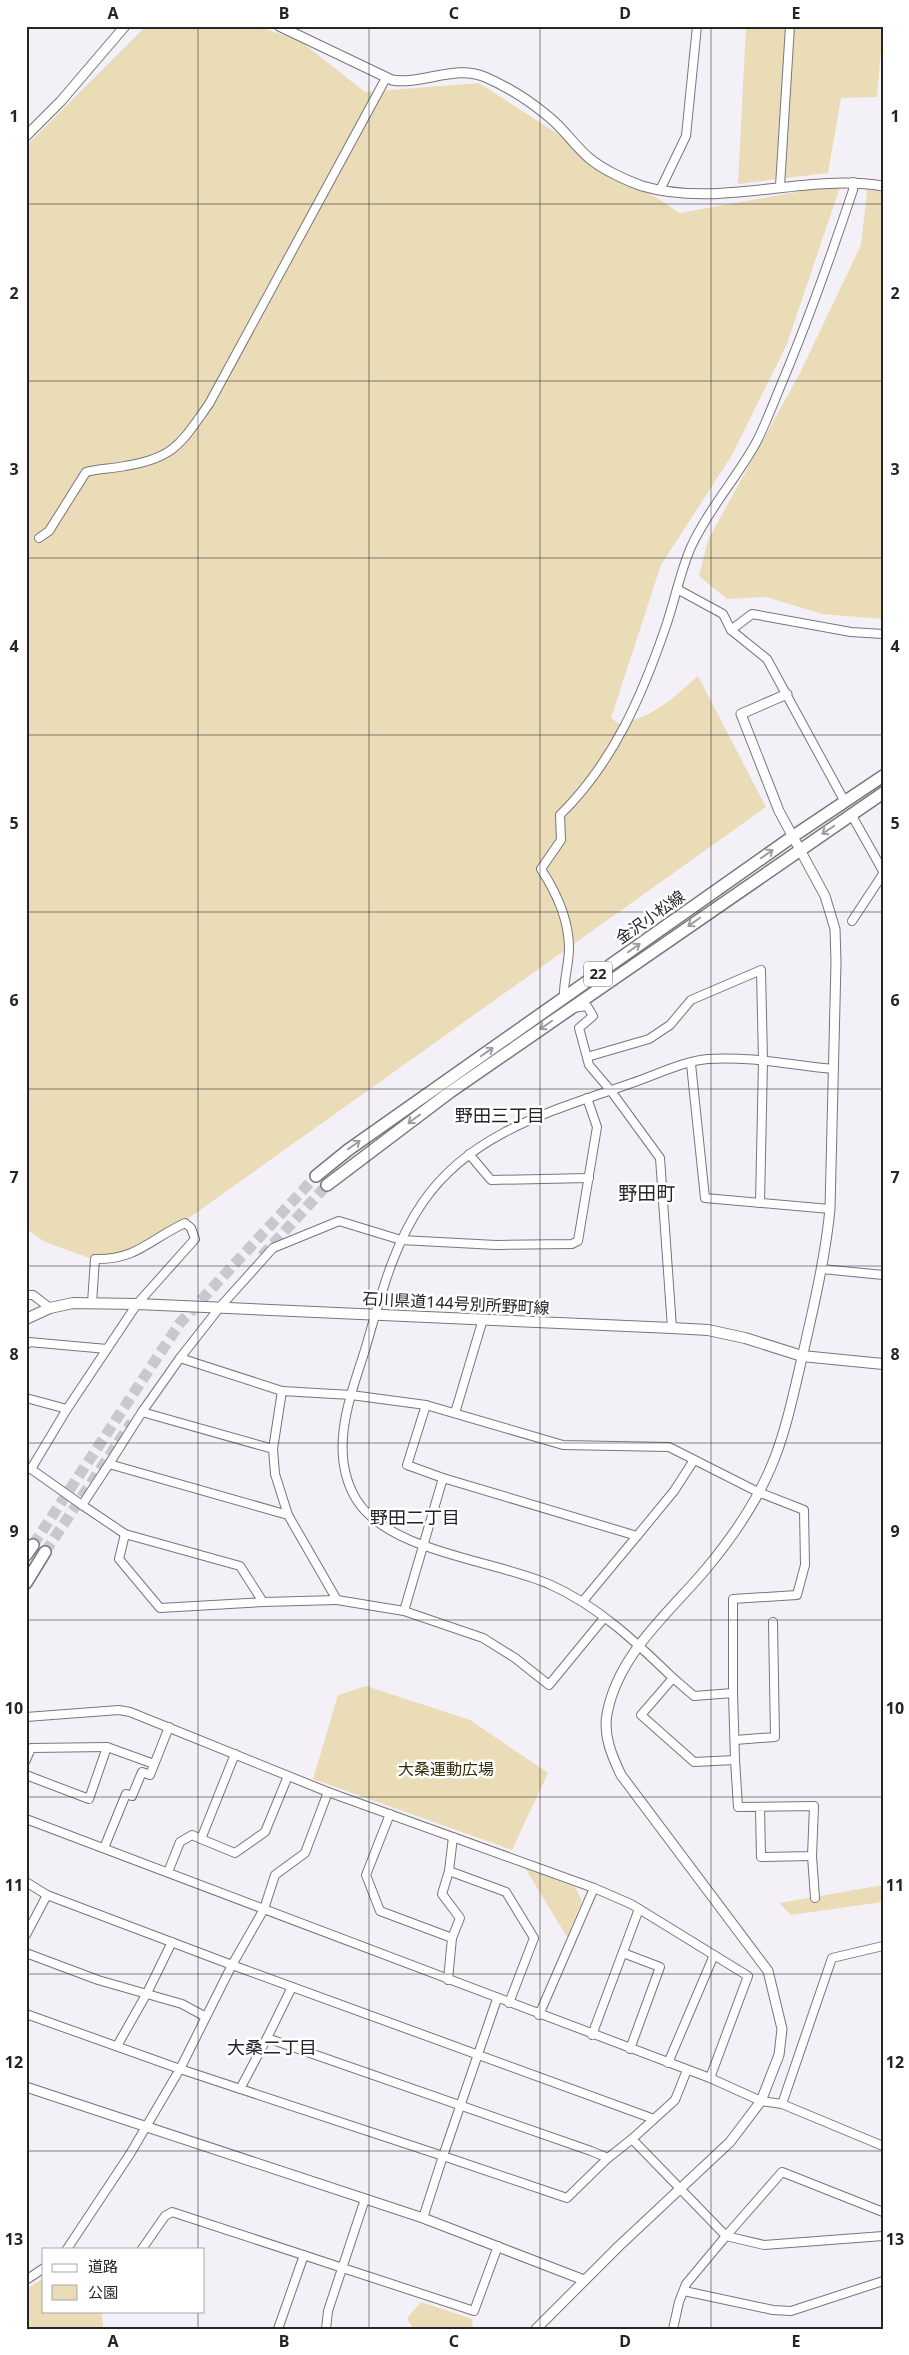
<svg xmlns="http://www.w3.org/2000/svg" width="909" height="2355" viewBox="0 0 909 2355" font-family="'Noto Sans','Noto Sans JP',sans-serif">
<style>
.green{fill:#eadcb7}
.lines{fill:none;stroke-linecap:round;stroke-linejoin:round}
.primary-tunnel{stroke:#cbc7ce;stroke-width:11;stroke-dasharray:11 5.5;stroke-linecap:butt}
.minor-casing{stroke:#79757c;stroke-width:10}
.tertiary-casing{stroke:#79757c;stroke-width:11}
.secondary-casing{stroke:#79757c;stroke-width:12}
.primary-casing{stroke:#79757c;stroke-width:14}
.minor{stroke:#fff;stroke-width:8}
.tertiary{stroke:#fff;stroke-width:9}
.secondary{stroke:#fff;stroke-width:10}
.primary{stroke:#fff;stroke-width:11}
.oneway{stroke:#9d9c9e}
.grid{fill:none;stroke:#252427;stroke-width:1;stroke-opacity:0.55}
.labels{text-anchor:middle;stroke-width:5;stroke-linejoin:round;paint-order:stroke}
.shield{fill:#fff;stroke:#666668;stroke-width:1}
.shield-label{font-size:15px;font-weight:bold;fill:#252427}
.street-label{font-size:16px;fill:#252427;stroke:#fff}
.park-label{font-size:16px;fill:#362c0b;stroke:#fff}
.neighbourhood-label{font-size:18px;fill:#252427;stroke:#fff}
.quarter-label{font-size:19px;fill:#252427;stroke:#fff}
.neatline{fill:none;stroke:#252427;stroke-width:2}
.grid-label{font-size:16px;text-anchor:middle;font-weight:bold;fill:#252427}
</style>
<rect width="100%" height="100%" fill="#f4f0f8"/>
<!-- green -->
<g class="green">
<path d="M146 26H256L299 40 365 92 479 83 680 213 841 184 787 344 732 455 661 565 611 718 619 724C654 717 672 699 698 676L766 807 172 1230 152 1236 106 1264 45 1242 26 1229V146Z"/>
<polygon points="746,26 883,27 877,97 841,98 828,173 738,184"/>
<polygon points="868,182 883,194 883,619 822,614 766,597 727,599 699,576 708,540 800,373 861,245"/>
<polygon points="366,1686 470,1720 548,1773 512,1850 313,1779 338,1695"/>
<polygon points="525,1868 575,1887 582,1901 567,1937"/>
<polygon points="883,1885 883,1902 791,1915 779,1903"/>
<polygon points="44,2278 44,2311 102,2311 103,2329 26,2329 26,2289"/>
<polygon points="421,2302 472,2319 473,2329 413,2329 407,2318"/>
</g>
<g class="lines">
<!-- primary-tunnel -->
<g class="primary-tunnel">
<polyline points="262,1256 327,1185"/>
<polyline points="33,1545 180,1323 316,1176"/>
<polyline points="45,1552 132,1422"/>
</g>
<defs>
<g id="minor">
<polyline points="780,186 790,26"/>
<polyline points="660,190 686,136 697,26"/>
<path d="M39 538 49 531 86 472C99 468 112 469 125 466 175 458 181 443 209 404L386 78"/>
<polyline points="677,589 723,614 731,630 767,659 845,802"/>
<polyline points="731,630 752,614 851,632 883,634"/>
<polyline points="851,814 883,871"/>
<polyline points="852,921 883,874"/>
<path d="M564 998C563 982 569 965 569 948 569 921 556 892 541 869L561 840 560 815C613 763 642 696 666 626 675 600 680 572 691 547 709 508 737 478 757 441 766 423 773 404 781 385 808 321 831 256 853 190V182"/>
<polyline points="573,1008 587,1006 593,1016 579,1028 589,1065 611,1091 660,1158 672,1328"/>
<polyline points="587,1057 649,1039 670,1025 691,1000 761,970 763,1061 760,1203"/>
<polyline points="691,1064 705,1198 830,1209"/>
<polyline points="469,1154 491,1180 589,1178"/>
<polyline points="822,1269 883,1275"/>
<polyline points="26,1295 33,1295 50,1308"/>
<path d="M26 1345 29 1342 107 1349 137 1304 195 1239 191 1228 185 1223C150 1239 137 1260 95 1259L92 1303"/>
<polyline points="180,1358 220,1307 273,1248 339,1221 401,1240 496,1245 572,1244 578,1241 597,1127 587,1098"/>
<polyline points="26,1398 67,1409 107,1349"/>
<polyline points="455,1413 483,1319"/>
<polyline points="273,1449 142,1412 180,1358 282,1391"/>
<polyline points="109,1464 142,1412"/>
<polyline points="26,1468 31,1469 67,1409"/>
<polyline points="31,1469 82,1505 109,1464 288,1515 275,1474 273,1449 282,1391 351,1395 426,1405 563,1445 669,1447 758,1492 804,1510 805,1565 797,1595 733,1599 733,1693"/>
<polyline points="443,1478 637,1536 674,1491 694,1460"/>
<polyline points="82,1505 125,1534"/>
<polyline points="288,1515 337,1600 404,1611 443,1478 407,1465 426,1405"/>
<polyline points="583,1601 637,1536"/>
<polyline points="263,1602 160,1608 119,1559 125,1534 240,1566 263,1602 337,1600"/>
<polyline points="404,1611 483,1638 515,1658 549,1685 604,1618"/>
<polyline points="673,1678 694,1696 733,1693 735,1760"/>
<polyline points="26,1717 119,1710 130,1712 328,1792 594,1888 631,1904 748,1976 710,2078"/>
<polyline points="735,1740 775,1737 773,1622"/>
<polyline points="26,1760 31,1748 107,1747"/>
<polyline points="26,1775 89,1799 107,1747 154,1764"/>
<polyline points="328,1792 305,1853 275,1875 264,1909 232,1965 654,2119"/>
<path d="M760 1807 761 1857 812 1856 814 1806 738 1807 735 1760 694 1762 641 1715 673 1678C637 1643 598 1606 551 1585 496 1560 389 1553 356 1499 328 1452 350 1397 365 1350 380 1299 392 1247 423 1202 472 1131 555 1110 632 1083 656 1075 683 1061 708 1059 750 1056 792 1065 833 1069"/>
<polyline points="390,1814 366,1875 380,1911 452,1938 448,1980"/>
<polyline points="26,1819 710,2078 761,2101 782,2104 883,2146"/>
<polyline points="453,1837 449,1871 506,1892 534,1938 509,2003"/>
<polyline points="201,1839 235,1853 265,1832 288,1776"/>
<polyline points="104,1848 126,1794 132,1796 142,1772 150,1775 169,1727"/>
<polyline points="812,1856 815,1898"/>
<polyline points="449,1871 442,1894 460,1918 452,1938"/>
<polyline points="168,1872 180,1842 192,1835 201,1839 235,1754"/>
<polyline points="26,1882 47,1895 232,1965 180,2069 130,2154 67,2249"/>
<polyline points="26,1935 47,1895"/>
<polyline points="26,1953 98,1980 182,2004 206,2017"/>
<polyline points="623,1953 660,1967 630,2049"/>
<polyline points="497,1999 443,2156 567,2198 608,2158"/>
<polyline points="26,2014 180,2069 443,2156 423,2218"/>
<polyline points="539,2015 594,1888"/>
<polyline points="592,2035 639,1909"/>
<polyline points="267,2038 292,1987"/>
<polyline points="117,2046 147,1993 172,1942"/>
<polyline points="668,2063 714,1955"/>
<polyline points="240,2089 267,2038 591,2151 608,2158 632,2139 726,2236 764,2245 883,2236"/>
<polyline points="782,2104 832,1958 883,1946"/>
<polyline points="632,2139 675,2100 687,2070"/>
<polyline points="142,2249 165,2216 172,2212 474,2311 498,2246"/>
<polyline points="26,2280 44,2268"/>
<polyline points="684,2291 773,2310 791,2311 883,2281"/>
<polyline points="278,2329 304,2255"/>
<polyline points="326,2329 328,2311 365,2199"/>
<polyline points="673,2329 679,2302 686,2284 726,2236 782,2172 883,2212"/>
</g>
<g id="tertiary">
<path d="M279 26 392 80C422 85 456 64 485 77 506 86 531 102 549 117 564 129 574 145 589 158 602 169 625 180 642 186 721 209 803 173 883 186"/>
<polyline points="26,136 61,101 125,26"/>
<polyline points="26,2087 423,2218 584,2280"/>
<path d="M536 2329 619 2246 730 2142 761 2101 779 2055 782 2029 768 1971 621 1775C612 1756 603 1736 607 1714 618 1654 669 1613 706 1569 731 1539 756 1503 771 1467 786 1432 793 1395 802 1358 813 1309 825 1260 830 1209L836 962 835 929 825 896 779 811 741 714 787 694"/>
</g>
<polyline id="secondary" points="26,1319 50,1308 73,1303 137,1304 672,1328 708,1330 745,1338 802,1356 883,1364"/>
<g id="primary">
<polyline points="316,1176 348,1150 792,837 883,776"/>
<polyline points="327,1185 450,1092 883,793"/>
<polyline points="26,1555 33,1545"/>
<polyline points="26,1583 45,1552"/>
</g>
</defs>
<!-- minor casing -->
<use href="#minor" class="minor-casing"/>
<!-- tertiary casing -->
<use href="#tertiary" class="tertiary-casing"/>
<!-- secondary casing -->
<use href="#secondary" class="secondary-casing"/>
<!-- primary casing -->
<use href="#primary" class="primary-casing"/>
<!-- minor -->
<use href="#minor" class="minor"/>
<!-- tertiary -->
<use href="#tertiary" class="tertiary"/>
<!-- secondary -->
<use href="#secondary" class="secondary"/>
<!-- primary -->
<use href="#primary" class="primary"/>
</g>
<!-- one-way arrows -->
<defs><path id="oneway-shaft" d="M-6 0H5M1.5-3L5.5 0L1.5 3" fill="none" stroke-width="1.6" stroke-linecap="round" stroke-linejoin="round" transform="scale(1.25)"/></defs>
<g class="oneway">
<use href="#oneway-shaft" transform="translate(828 830) rotate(146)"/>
<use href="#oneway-shaft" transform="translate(767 854) rotate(-35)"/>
<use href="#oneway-shaft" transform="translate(694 922) rotate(145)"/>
<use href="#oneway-shaft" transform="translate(634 948) rotate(-35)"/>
<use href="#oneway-shaft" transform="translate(546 1025) rotate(145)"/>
<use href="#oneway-shaft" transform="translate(487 1052) rotate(-35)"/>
<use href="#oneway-shaft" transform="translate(414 1119) rotate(143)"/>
<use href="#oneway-shaft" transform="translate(354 1145) rotate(-35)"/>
</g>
<!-- grid -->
<path class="grid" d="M198 26V2249M369 26V2329M540 26V2329M711 26V2329M26 204H883M26 381H883M26 558H883M26 735H883M26 912H883M26 1089H883M26 1266H883M26 1443H883M26 1620H883M26 1797H883M26 1974H883M26 2151H883M198 2311V2329"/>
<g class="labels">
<!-- shield labels -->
<rect class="shield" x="584" y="961.5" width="28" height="25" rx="4"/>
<g class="shield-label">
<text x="598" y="979">22</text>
</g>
<!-- street labels -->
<g class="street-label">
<text transform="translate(650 917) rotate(-35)" y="6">金沢小松線</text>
<text transform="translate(456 1303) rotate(3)" y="6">石川県道144号別所野町線</text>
</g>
<!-- park labels -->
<g class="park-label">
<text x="446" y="1775">大桑運動広場</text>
</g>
<!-- neighbourhood labels -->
<g class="neighbourhood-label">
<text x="500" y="1122">野田三丁目</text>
<text x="415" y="1524">野田二丁目</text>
<text x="272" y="2054">大桑二丁目</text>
</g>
<!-- quarter labels -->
<g class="quarter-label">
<text x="647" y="1200">野田町</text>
</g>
</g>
<!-- border -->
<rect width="909" height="2355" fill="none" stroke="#ffffff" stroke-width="55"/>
<!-- legend -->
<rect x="42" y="2248" width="162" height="65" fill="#ffffff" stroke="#a8a7a9"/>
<rect x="52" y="2264" width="25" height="8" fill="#ffffff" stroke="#a8a7a9"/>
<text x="88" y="2272" font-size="15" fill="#252427">道路</text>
<rect x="52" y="2285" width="25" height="15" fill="#eadcb7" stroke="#a8a7a9"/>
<text x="88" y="2298" font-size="15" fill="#252427">公園</text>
<rect x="28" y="28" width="854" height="2300" class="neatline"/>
<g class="grid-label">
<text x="113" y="19">A</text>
<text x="284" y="19">B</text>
<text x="454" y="19">C</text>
<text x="625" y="19">D</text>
<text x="796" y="19">E</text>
<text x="14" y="122">1</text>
<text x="895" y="122">1</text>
<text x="14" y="299">2</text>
<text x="895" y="299">2</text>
<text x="14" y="475">3</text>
<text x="895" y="475">3</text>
<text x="14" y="652">4</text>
<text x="895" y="652">4</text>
<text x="14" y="829">5</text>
<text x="895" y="829">5</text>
<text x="14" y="1006">6</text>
<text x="895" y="1006">6</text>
<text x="14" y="1183">7</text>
<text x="895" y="1183">7</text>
<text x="14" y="1360">8</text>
<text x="895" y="1360">8</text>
<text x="14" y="1537">9</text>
<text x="895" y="1537">9</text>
<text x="14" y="1714">10</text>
<text x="895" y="1714">10</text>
<text x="14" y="1891">11</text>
<text x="895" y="1891">11</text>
<text x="14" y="2068">12</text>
<text x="895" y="2068">12</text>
<text x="14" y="2245">13</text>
<text x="895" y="2245">13</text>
<text x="113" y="2347">A</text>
<text x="284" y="2347">B</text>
<text x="454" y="2347">C</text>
<text x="625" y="2347">D</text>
<text x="796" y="2347">E</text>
</g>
</svg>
